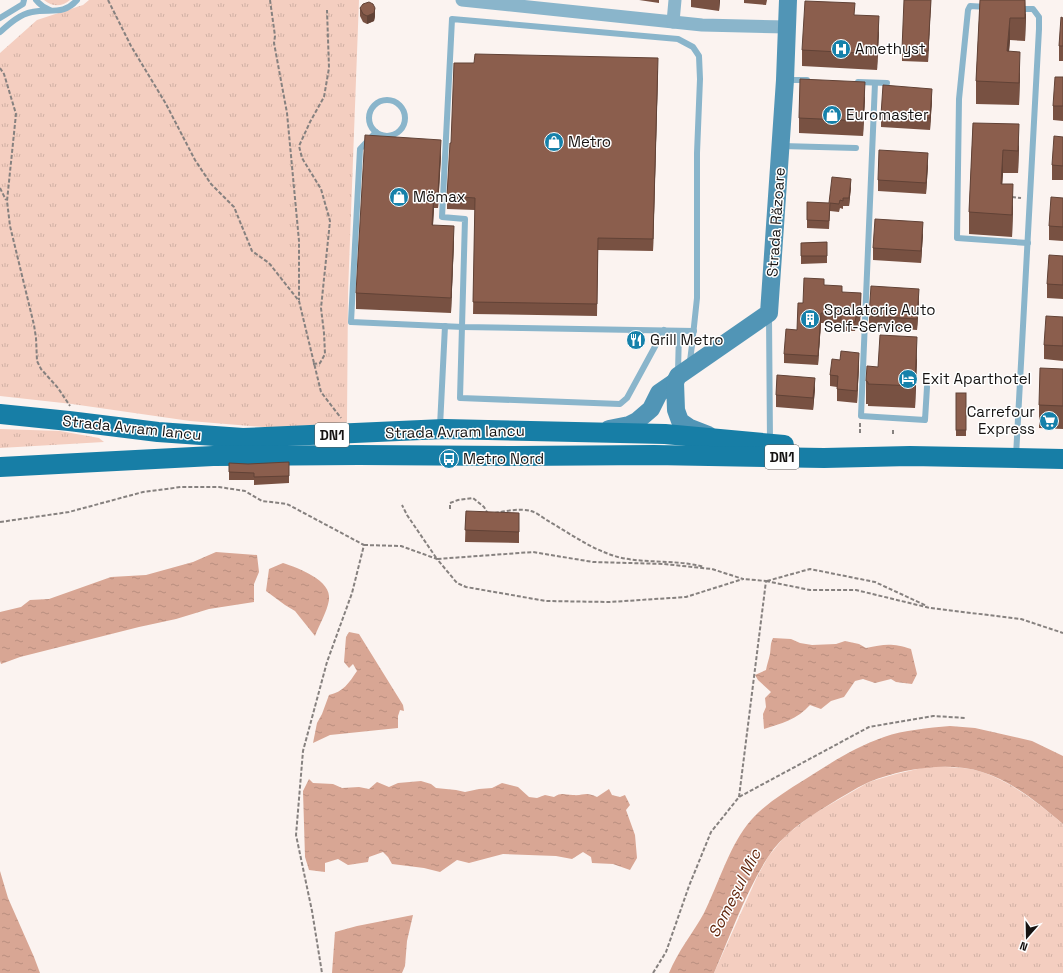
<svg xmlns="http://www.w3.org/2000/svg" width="1063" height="973" viewBox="0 0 1063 973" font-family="'Space Grotesk',sans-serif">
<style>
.grass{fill:url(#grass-tufts)}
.water{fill:url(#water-ripples)}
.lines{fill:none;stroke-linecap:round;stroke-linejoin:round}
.path{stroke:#86817f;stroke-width:2;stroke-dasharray:4 2;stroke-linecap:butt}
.lane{stroke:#8ab5cb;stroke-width:6}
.street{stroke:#8ab5cb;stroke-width:13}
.secondary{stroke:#5195b6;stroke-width:18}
.primary{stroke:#177ea6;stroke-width:20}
.wall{fill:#785142}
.shaded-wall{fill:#614236}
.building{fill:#8b5e4d;stroke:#614236}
.labels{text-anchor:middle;stroke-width:3;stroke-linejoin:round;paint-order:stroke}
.shield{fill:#fff;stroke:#5c5a59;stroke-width:1}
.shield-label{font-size:14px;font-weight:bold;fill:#161312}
.poi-label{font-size:15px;fill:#161312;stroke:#fff;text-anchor:start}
.street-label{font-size:15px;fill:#161312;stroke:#fff}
.water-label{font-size:16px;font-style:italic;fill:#61250b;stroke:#fff}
</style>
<defs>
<pattern id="grass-tufts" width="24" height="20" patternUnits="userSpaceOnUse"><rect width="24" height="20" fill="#f4cec0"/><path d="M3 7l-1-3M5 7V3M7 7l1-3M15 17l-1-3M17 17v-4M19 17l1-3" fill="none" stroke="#d0b0a4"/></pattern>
<pattern id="water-ripples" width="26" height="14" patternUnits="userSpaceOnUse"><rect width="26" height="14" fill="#d8a694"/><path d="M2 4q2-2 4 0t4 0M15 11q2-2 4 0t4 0" fill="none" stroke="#b98e7f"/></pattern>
</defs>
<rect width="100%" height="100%" fill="#fbf3f0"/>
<!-- grass -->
<g class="grass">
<path d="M44 0H70C62 7 52 7 44 0Z"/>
<polygon points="89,0 359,0 348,293 347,422 275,428 190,421 72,404 0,396 0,53 37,20 83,5"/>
<polygon points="0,429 60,431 99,438 104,442 0,448"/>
<path d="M926 767C945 767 964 766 982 772 1012 782 1039 804 1063 824V973H714L757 877 768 857 785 836 812 815 869 782 896 774Z"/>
</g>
<!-- water -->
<g class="water">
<polygon points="216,552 257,555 259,572 254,584 254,602 209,609 176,619 139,627 20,657 1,664 0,661 0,612 21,607 30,600 49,599 111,577 146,575 193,562"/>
<path d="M283 563C298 568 332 580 329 600 327 612 319 625 315 636L295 611 285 605 266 591 269 569Z"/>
<path d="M349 632 359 634 403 705 404 711 400 710 398 716V728L330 735 313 743 317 723 322 714 329 695C343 692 349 683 357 671L353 664 349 668 344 662 346 637Z"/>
<path d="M773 638 791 639 800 643 812 645 836 644 845 641 859 644 866 648C884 644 893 643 911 649L917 674 912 684 896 682 891 679 875 683 863 679 855 681 844 697 831 701 821 709 810 705C798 719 780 724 764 729L763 714 766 707 765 698 771 692 758 680 755 675 766 670C767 664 769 659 770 654 771 648 770 644 773 638Z"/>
<path d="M950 726 975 728 1032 741 1063 756V824C1039 804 1012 781 982 772 948 761 901 769 869 782 854 789 840 798 827 806 804 820 782 835 768 857 746 891 730 936 714 973H669C678 951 693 933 704 913 718 885 728 850 747 825 762 806 783 793 804 780 829 764 855 747 884 737 904 730 928 728 950 726Z"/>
<path d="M309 779 313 783 333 784 342 788 359 787 369 789 377 782 389 787 398 783 421 781 431 784 436 788 456 790 465 792 479 789 492 788 502 783 518 787 529 797 537 798 545 795 554 797C562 792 564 795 573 795 584 796 585 791 597 797L609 789 612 795 620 797 625 795 630 805 626 810 635 835 637 858 630 870 613 864 592 863 591 857 583 852 572 859 556 856 503 854 469 863 457 860 440 872 424 868 392 864 388 857 383 852 369 857 368 862 348 865 338 859 325 863V872L309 870 305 857 303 791Z"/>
<polygon points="0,871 8,898 34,957 40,973 0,973"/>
<polygon points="413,915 407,941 405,966 402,973 332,973 335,932 357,926"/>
</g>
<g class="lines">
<!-- path -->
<g class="path">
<polyline points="108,0 131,46 166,104 195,160 211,184 234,207 252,251 269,263 299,301 321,392 341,418"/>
<polyline points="270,0 275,36 274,43 287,113 299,241 299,300"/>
<polyline points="0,68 4,74 16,114 7,201 10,226 34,325 36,338 37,361 41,369 58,388 70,406"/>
<polyline points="0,188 6,200"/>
<polyline points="1012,197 1021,198"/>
<polyline points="313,364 320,363 325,354 324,333 321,308 330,221 321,189 302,158 299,146 310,122 324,97 329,68 327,10"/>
<polyline points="860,433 860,423"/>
<polyline points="893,434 893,429"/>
<polyline points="450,509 450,503 458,500 473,498 484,507 488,514"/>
<path d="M495 513C505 511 521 508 531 511 538 513 544 519 550 522 572 535 593 550 618 557 646 564 675 559 704 567"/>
<polyline points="0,522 69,512 143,492 181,487 219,487 245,491 262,501 287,504 364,545 352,593 327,662 303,751 296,835 312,911 322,973"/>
<polyline points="364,545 401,546 437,559 457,583 466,587 546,601 610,602 686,597 743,579 712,569 664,564 593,562 533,552 437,559 407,515 402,505"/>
<polyline points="766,581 810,590 856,590 930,608 1021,619 1063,633"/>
<polyline points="767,581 810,569 875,582 927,606"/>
<polyline points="739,797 766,581 743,579"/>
<polyline points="653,973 666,952 689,886 711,832 739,797 869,727 933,716 965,718"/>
</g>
<!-- lane -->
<g class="lane">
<path d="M36 0C40 5 44 8 50 10"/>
<polyline points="987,7 970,6 968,10 959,99 957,238 1028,243"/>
<polyline points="0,18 23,4 24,0"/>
<path d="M0 32C9 24 20 14 32 12 50 8 63 16 77 0"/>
<polyline points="786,80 807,80"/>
<polyline points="858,82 887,83"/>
<polyline points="875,83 861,416 925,420 927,387"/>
<circle cx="387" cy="118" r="18"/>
<polyline points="376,132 360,149 351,322 463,327 694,331"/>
<polyline points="782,146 856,148"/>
<polyline points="769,317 770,442"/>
<polyline points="664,330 627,398 620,404 460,398 465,219 442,217 452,19 678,39 693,47 699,56 700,79 697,153 697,298 692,345 690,361 688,364"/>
<polyline points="678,372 679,331"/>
<polyline points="440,426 445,326"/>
<polyline points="1016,456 1039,29 1039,17 1033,9 1018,9"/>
</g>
<!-- street -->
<g class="street">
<polyline points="462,0 702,25 787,27"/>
<polyline points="673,22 675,0"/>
</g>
<!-- secondary -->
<g class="secondary">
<polyline points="609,429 629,425 637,421 651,409 659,393 675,382"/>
<polyline points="708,435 690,428 680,421 676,410 675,382 678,376 769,313 785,80 788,0"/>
</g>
<!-- primary -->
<g class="primary">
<polyline points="0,414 69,421 158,432 243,438 444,429 665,434 784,445"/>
<polyline points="0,467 213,456 359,455 514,456 654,455 824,458 910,456 1063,459"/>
</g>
</g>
<!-- wall -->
<g class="wall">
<polygon points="639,0 659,0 659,3"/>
<polygon points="691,0 720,0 719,11 691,7"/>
<polygon points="744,0 767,0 766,5 744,3"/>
<polygon points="931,0 928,62 902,61 902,49"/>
<polygon points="980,0 1026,14 1025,41 1010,40 1009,51 1020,74 1019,105 976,104 976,81"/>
<polygon points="360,8 375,16 374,21 367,24 363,22 360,16"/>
<polygon points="1063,18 1063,61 1059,61 1059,46"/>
<polygon points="879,32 877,70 802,66 802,50"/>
<polygon points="658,71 653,251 598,250 597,316 473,314 475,210 447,209 447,196 451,143"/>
<polygon points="1063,77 1063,121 1053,120 1053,106"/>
<polygon points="865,97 863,136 799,133 799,118"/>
<polygon points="932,100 930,130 881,127 881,115"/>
<polygon points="973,123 1019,146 1018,173 1003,173 1002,184 1013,207 1012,237 969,234 969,212"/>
<polygon points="1063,137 1063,180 1052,180 1052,165"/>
<polygon points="441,155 438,208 434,208 433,225 454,241 451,313 356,309 356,293"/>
<polygon points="928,165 926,194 878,191 878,180"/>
<polygon points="851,187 849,206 843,206 843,209 840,208 839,212 830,211 829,229 807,228 807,220"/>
<polygon points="1063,198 1063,241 1049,240 1049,226"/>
<polygon points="923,234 921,263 873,260 873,248"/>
<polygon points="827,242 827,263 801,264 801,243"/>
<polygon points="1063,256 1063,299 1047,298 1047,284"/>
<polygon points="824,285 842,292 861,302 860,326 856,326 855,331 841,331 841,323 821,323 818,365 784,363 784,354 797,330 803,303"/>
<polygon points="919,301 917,330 869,327 869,316"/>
<polygon points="1063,317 1063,361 1044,359 1044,345"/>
<polygon points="917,359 915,408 868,406 868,404 866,404 866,381 878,367"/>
<polygon points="859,365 857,403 837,401 837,387 830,386 830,375"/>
<polygon points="1063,369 1063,429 1039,428 1039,405"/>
<polygon points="815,389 813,410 776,407 776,395"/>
<rect x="956" y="393" width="10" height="43"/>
<polygon points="229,463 289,476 289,483 254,485 254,480 229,480"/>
<polygon points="466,511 519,525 519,543 465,542"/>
</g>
<!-- shaded-wall -->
<g class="shaded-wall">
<polygon points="719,0 720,0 719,11"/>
<polygon points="931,0 928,62 928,51"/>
<polygon points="1026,0 1026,14 1025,41 1025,18"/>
<polygon points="375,8 375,16 374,21 367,24 367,16"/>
<polygon points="879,16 879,32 877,70 877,54"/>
<polygon points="1010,18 1010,40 1007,74 1007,51"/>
<polygon points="1020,52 1020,74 1019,105 1019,83"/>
<polygon points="658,58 658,71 653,251 653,239"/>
<polygon points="865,82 865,97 863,136 863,121"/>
<polygon points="932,89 932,100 930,130 930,118"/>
<polygon points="1019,124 1019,146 1018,173 1018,151"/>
<polygon points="441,140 441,155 438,208 438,193"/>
<polygon points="1003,150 1003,173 1001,206 1001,184"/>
<polygon points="928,153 928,165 926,194 926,183"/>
<polygon points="851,179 851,187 849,206 849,198"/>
<polygon points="1013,184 1013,207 1012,237 1012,215"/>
<polygon points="434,192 434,208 432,240 432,225"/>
<polygon points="923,222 923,234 921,263 921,251"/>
<polygon points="454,226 454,241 451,313 451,298"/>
<polygon points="919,289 919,301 917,330 917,319"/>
<polygon points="821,313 821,323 818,365 818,356"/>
<polygon points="917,337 917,359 915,408 915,386"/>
<polygon points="859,353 859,365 857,403 857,391"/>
<polygon points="815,378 815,389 813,410 813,398"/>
</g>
<!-- building -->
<g class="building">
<polygon points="904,0 931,0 928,51 902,49"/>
<polygon points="980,0 1025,0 1025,18 1010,18 1007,51 1020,52 1019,83 976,81"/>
<polygon points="805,1 855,3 854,15 879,16 877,54 802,50"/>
<polygon points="369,2 373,4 375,8 374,13 367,16 363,14 360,8 363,4"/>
<polygon points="1061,17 1063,18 1063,46 1059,46"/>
<polygon points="475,54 658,58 653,239 598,238 597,304 473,302 475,198 447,196 450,143 451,143 454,63 474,63"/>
<polygon points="1055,77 1063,77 1063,106 1053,106"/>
<polygon points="800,79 865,82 863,121 799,118"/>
<polygon points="883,85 932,89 930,118 881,115"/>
<polygon points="973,123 1019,124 1018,151 1003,150 1001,184 1013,184 1012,215 969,212"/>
<polygon points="365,135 441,140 438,193 434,192 432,225 454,226 451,298 356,293"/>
<polygon points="1054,136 1063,137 1063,166 1052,165"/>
<polygon points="879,150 928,153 926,183 878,180"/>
<polygon points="832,177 851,179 849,198 843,198 843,201 840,200 839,204 830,203 829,221 807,220 807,202 829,203"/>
<polygon points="1051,197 1063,198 1063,227 1049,226"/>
<polygon points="875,219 923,222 921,251 873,248"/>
<polygon points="827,242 827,256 801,256 801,243"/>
<polygon points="1049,255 1063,256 1063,285 1047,284"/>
<polygon points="804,278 824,279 824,285 842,286 842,292 861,293 860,317 856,317 855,322 841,321 841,314 821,313 818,356 784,354 786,329 797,330 798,303 803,303"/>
<polygon points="871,286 919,289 917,319 869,316"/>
<polygon points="1046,316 1063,317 1063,346 1044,345"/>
<polygon points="880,335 917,337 915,386 868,384 868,382 866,381 867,366 878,367"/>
<polygon points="841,351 859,353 857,391 837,389 838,376 830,375 832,359 840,360"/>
<polygon points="1040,368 1063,369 1063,406 1039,405"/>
<polygon points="777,375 815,378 813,398 776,395"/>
<rect x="956" y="393" width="10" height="37"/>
<polygon points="289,462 289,476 254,477 254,473 229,472 229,463 248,464"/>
<polygon points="466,511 519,513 519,532 465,530"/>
</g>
<!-- icons -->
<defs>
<symbol id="hospital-disc" viewBox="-11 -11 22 22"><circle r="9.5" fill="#1681aa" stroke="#fff"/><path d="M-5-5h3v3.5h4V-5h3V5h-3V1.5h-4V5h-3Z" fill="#fff"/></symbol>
<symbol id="shop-disc" viewBox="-11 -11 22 22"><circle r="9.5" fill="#1681aa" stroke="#fff"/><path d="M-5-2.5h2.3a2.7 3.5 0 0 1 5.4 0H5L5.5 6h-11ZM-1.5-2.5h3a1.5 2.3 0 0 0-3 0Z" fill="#fff"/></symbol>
<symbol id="building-disc" viewBox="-11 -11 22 22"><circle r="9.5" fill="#1681aa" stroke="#fff"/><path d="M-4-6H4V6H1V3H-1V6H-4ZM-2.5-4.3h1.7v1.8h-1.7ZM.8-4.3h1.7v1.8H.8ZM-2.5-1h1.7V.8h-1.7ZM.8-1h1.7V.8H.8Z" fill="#fff"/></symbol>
<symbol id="restaurant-disc" viewBox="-11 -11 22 22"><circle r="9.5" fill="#1681aa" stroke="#fff"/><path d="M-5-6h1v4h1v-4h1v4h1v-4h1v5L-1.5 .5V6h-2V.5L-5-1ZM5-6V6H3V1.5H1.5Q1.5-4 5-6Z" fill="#fff"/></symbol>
<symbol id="hotel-disc" viewBox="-11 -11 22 22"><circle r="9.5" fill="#1681aa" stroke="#fff"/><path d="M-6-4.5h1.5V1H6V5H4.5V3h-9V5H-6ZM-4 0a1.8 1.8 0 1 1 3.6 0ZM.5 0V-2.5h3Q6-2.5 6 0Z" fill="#fff"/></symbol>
<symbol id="supermarket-disc" viewBox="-11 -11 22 22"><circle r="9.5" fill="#1681aa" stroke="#fff"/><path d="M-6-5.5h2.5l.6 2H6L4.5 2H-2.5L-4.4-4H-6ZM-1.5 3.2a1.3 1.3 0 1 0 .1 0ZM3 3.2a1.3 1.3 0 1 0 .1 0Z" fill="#fff"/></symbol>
<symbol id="bus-disc" viewBox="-11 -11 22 22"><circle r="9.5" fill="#1681aa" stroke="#fff"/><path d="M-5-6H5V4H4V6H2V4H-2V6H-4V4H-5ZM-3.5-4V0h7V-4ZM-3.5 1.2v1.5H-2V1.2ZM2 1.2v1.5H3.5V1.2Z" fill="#fff"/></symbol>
</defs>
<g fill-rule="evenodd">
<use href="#hospital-disc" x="830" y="38" width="22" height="22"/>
<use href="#shop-disc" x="821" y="104" width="22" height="22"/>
<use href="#shop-disc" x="543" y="131" width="22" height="22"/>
<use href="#shop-disc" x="388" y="186" width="22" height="22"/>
<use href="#building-disc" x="799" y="308" width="22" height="22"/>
<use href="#restaurant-disc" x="625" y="329" width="22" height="22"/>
<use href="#hotel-disc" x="897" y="368" width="22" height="22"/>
<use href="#supermarket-disc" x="1038" y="410" width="22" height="22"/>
<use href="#bus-disc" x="438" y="448" width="22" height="22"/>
</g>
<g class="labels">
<!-- shield labels -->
<g class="shield">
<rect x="315" y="423" width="34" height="24" rx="3"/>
<rect x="765" y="445" width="34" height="24" rx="3"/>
</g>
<g class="shield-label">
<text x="332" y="440">DN1</text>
<text x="782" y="462">DN1</text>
</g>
<!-- poi labels -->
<g class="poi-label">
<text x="855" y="54">Amethyst</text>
<text x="846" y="120">Euromaster</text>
<text x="568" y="147">Metro</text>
<text x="413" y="202">Mömax</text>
<text x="824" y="315">Spalatorie Auto<tspan x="824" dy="17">Self-Service</tspan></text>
<text x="650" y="345">Grill Metro</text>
<text x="922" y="384">Exit Aparthotel</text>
<text x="1035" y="417" text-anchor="end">Carrefour<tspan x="1035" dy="17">Express</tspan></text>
<text x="463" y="464">Metro Nord</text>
</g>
<!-- street labels -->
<g class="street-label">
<text transform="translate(776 222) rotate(-86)" y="5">Strada Răzoare</text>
<text transform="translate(132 428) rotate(6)" y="5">Strada Avram Iancu</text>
<text transform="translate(455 432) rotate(-1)" y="5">Strada Avram Iancu</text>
</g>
<!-- water labels -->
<g class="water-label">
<text transform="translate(734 893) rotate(-63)" y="6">Someșul Mic</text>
</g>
</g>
<!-- north arrow -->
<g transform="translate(1027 937) rotate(200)" stroke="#ffffff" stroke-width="3" paint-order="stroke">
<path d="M0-3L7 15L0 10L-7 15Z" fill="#161312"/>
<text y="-6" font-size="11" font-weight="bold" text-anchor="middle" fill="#161312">N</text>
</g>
</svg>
